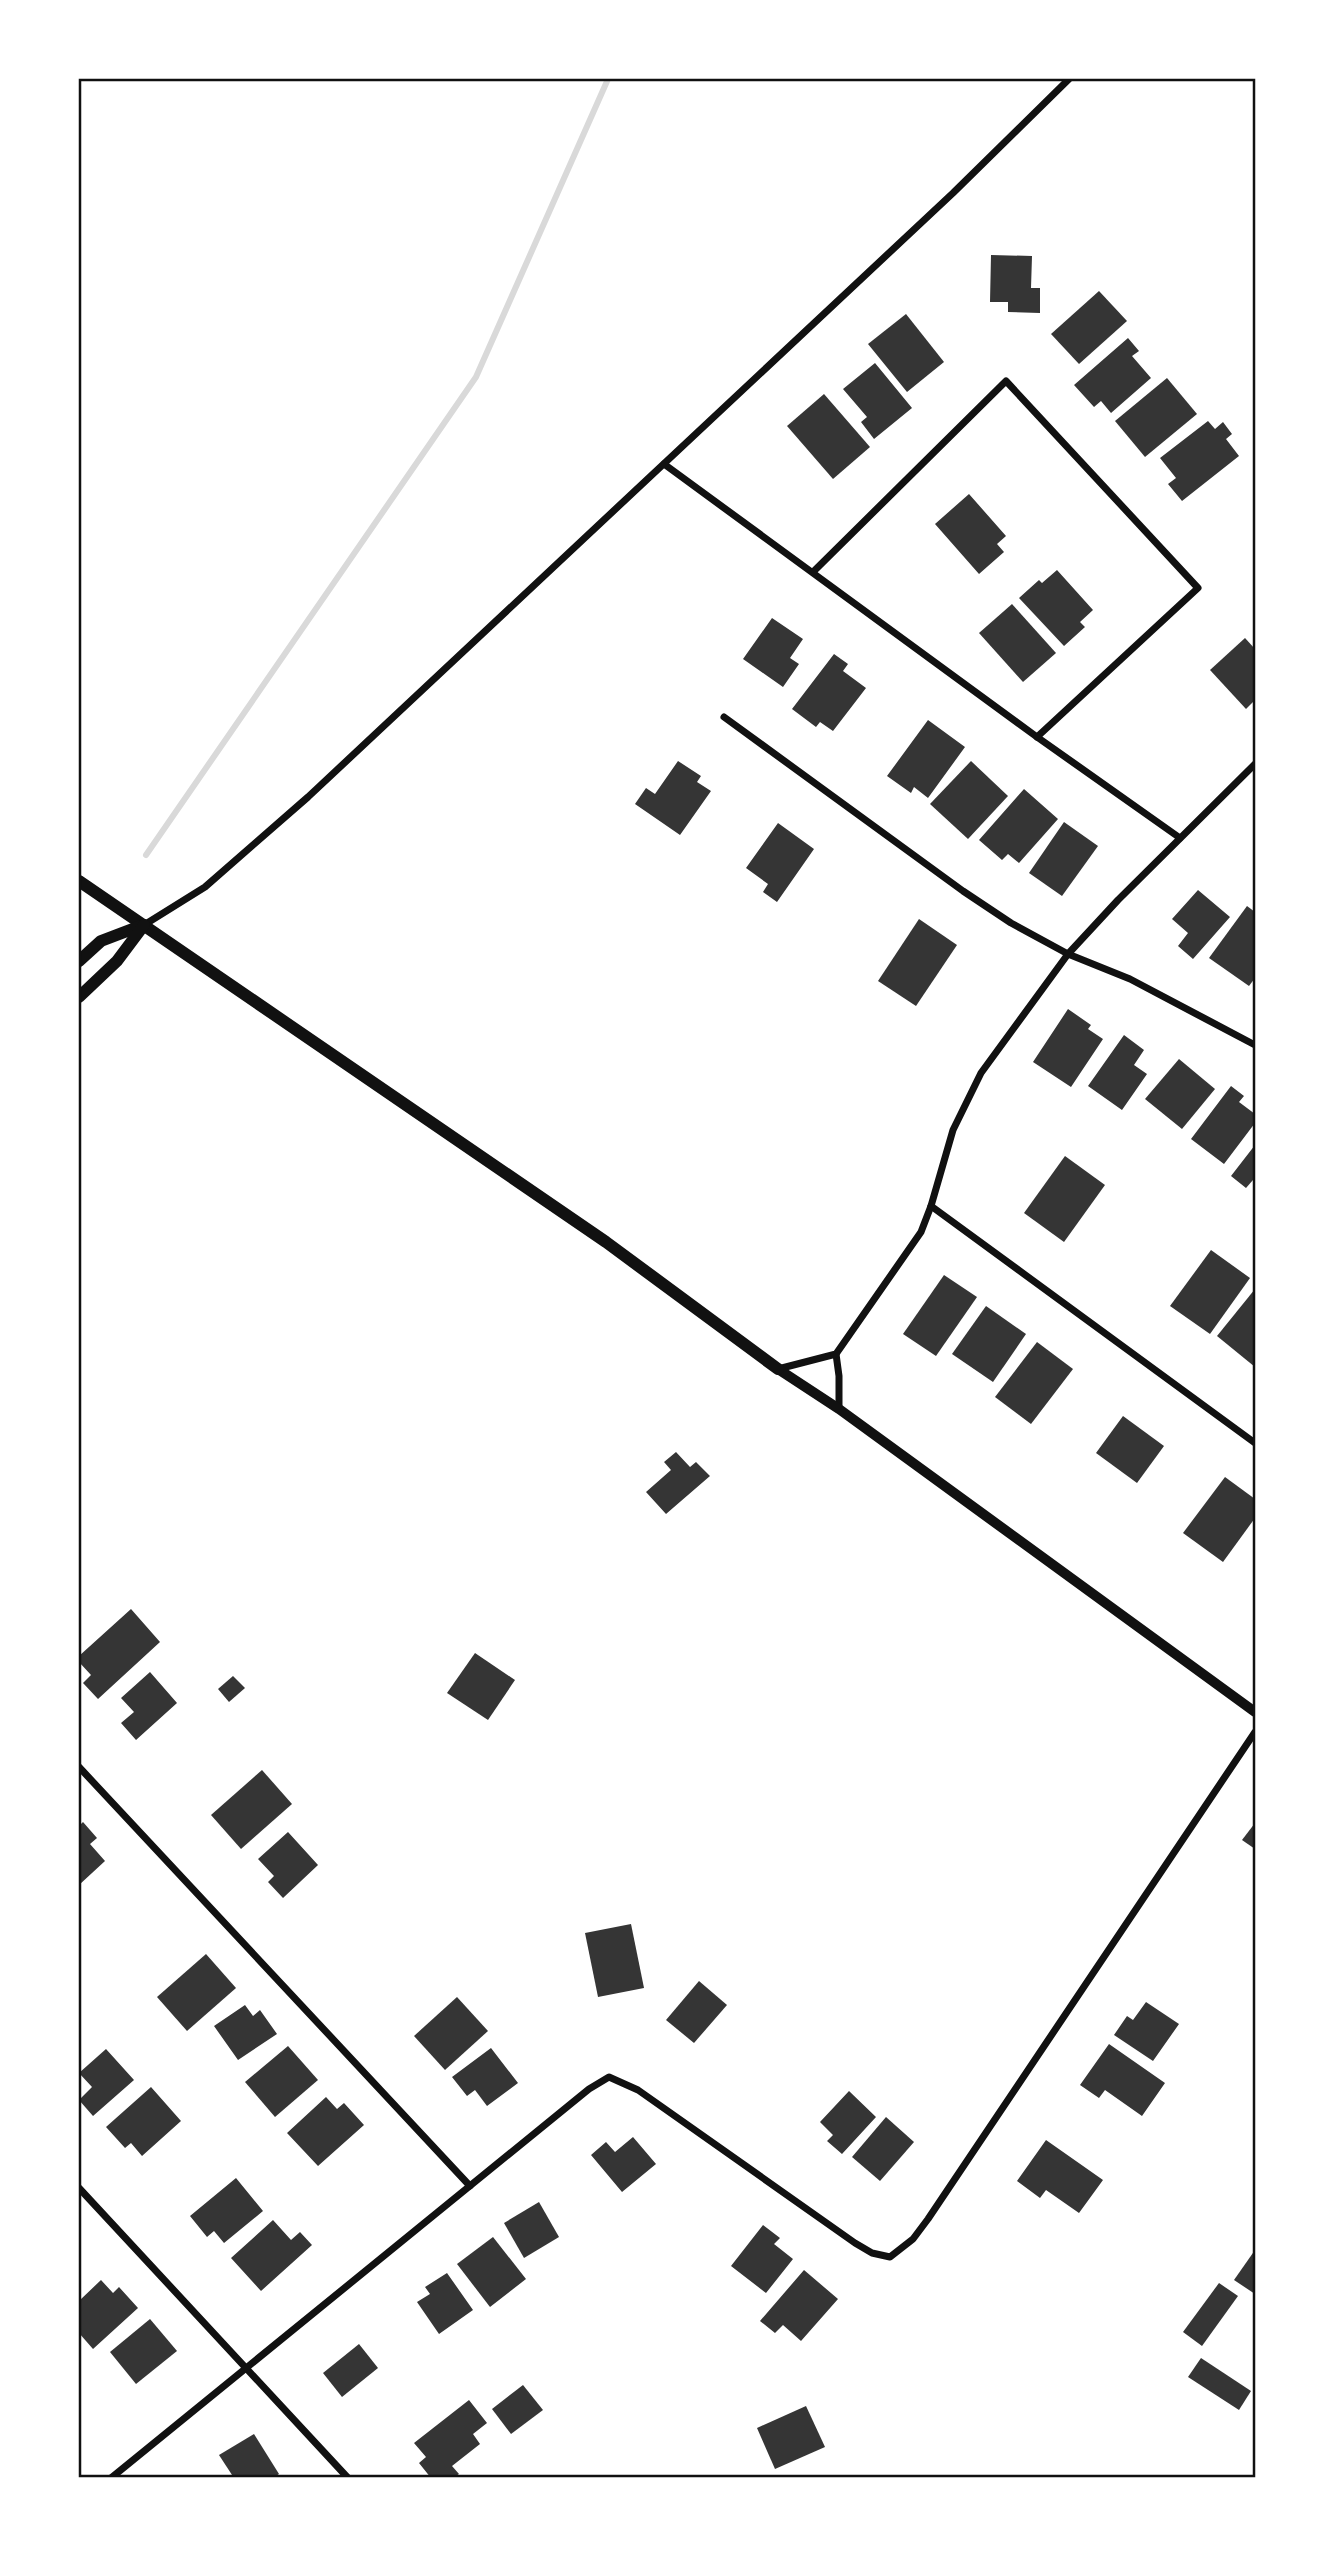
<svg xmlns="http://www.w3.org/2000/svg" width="1334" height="2557" viewBox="0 0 1334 2557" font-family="Ubuntu,sans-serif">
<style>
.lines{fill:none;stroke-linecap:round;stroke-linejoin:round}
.stream{stroke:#d9d9d9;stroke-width:6}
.building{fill:#353535}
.minor{stroke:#111;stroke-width:7}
.tertiary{stroke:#111;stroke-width:10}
.secondary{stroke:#111;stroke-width:12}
.neatline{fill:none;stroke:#111;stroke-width:2.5}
</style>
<rect width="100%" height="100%" fill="#fff"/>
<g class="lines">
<!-- stream -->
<polyline class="stream" points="146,855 476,377 608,79"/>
</g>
<!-- building -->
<g class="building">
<polygon points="991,255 1032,256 1031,288 1040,288 1040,313 1008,312 1008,302 990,302"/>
<polygon points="1099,291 1127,321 1079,364 1051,334"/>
<polygon points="906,314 944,362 907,392 868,344"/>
<polygon points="1128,338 1139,351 1132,356 1151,378 1111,413 1101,401 1094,407 1074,385"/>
<polygon points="875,363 912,408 874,439 861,422 867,417 843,389"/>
<polygon points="1167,378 1197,414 1145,457 1115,421"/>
<polygon points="824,394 870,447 833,479 787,426"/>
<polygon points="1208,421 1215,429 1223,422 1232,434 1226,439 1239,456 1182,501 1168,484 1176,478 1160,458"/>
<polygon points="969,494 1006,536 997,544 1004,552 979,574 935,524"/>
<polygon points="1057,570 1093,610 1080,622 1085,627 1064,646 1019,598 1039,580 1042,583"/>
<polygon points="1012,604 1056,653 1023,682 979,633"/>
<polygon points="772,618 803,639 790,658 799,664 783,687 743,659"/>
<polygon points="1245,638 1255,649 1255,700 1246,709 1210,670"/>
<polygon points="834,654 848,664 843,671 866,688 833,731 820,722 816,727 792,709"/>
<polygon points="928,720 965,747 928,798 914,787 911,793 887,776"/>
<polygon points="678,761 701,776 697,782 711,791 680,835 635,804 646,788 655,794"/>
<polygon points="971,761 1008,796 968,839 930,804"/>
<polygon points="1024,789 1058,819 1019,863 1008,854 1002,860 979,840"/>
<polygon points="1064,822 1098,846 1062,896 1029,873"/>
<polygon points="778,823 814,849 777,902 763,892 768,884 746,868"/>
<polygon points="1198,890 1230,917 1193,959 1178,946 1188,933 1172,919"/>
<polygon points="1247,906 1255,912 1255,978 1249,986 1209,958"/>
<polygon points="919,919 957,945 916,1006 878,981"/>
<polygon points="1068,1009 1091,1025 1088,1029 1103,1039 1071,1087 1033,1062"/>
<polygon points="1124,1035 1144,1050 1134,1065 1147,1074 1122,1110 1088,1086"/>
<polygon points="1179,1059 1215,1089 1182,1129 1145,1099"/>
<polygon points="1231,1086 1244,1096 1239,1102 1255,1114 1255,1123 1224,1164 1191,1139"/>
<polygon points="1255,1145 1255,1182 1253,1180 1246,1188 1231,1176"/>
<polygon points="1065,1156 1105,1185 1064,1242 1024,1213"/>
<polygon points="1211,1250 1250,1278 1210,1334 1170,1306"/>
<polygon points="944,1275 977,1297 936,1356 903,1334"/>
<polygon points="1255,1289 1255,1367 1217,1336"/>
<polygon points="986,1306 1026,1334 993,1382 952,1354"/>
<polygon points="1037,1342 1073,1369 1031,1424 995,1397"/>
<polygon points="1123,1416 1164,1446 1137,1483 1096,1453"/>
<polygon points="676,1452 690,1467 696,1462 710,1476 666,1514 646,1492 671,1470 664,1462"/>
<polygon points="1225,1477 1255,1499 1255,1518 1223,1562 1183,1533"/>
<polygon points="131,1609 160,1642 98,1699 83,1683 91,1675 79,1662 79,1656"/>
<polygon points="475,1653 515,1680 488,1720 447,1693"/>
<polygon points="150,1672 177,1703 136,1740 121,1723 134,1712 121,1698"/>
<polygon points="233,1676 245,1688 229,1702 218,1689"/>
<polygon points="262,1770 292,1804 241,1849 211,1815"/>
<polygon points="83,1822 97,1838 90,1844 105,1861 79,1885 79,1826"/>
<polygon points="1255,1823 1255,1849 1242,1840"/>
<polygon points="288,1832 318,1865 283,1898 268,1882 274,1876 258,1859"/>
<polygon points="631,1924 644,1988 598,1997 585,1933"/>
<polygon points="206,1954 236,1988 187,2031 157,1997"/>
<polygon points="699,1981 727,2005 694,2043 666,2020"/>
<polygon points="457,1997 488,2031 445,2070 414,2036"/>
<polygon points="1146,2002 1179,2024 1153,2061 1114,2035 1127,2016 1133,2020"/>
<polygon points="245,2005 253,2016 260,2010 277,2034 238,2060 214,2026"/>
<polygon points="1109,2044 1165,2083 1142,2116 1105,2090 1099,2098 1080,2085"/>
<polygon points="288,2046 318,2080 275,2117 245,2082"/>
<polygon points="491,2048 518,2083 487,2106 475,2090 467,2096 452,2077"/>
<polygon points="106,2049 134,2080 93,2116 79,2100 92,2087 79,2073"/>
<polygon points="151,2087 181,2121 142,2156 131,2143 125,2148 106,2127"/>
<polygon points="849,2091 876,2117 842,2154 827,2141 833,2135 820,2122"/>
<polygon points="326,2097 337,2109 344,2103 364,2125 318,2166 287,2133"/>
<polygon points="886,2117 914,2142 880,2181 852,2157"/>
<polygon points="633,2137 656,2164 622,2192 591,2155 606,2142 615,2152"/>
<polygon points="1046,2140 1103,2180 1079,2213 1046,2190 1040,2198 1017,2181"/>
<polygon points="236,2178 263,2211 224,2243 214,2231 207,2237 190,2216"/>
<polygon points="539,2202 559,2237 524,2258 504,2223"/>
<polygon points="273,2220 291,2240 300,2232 312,2245 261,2291 231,2258"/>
<polygon points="763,2225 780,2238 774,2244 793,2259 766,2293 731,2266"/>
<polygon points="493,2237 526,2279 490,2307 457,2264"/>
<polygon points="1255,2250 1255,2294 1234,2280"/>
<polygon points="804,2270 838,2299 801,2341 783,2325 775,2333 760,2321"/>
<polygon points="447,2273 473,2310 439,2334 417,2302 430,2294 425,2287"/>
<polygon points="101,2280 113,2293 119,2287 138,2308 93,2349 79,2333 79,2301"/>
<polygon points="1219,2283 1238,2296 1202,2346 1183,2332"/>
<polygon points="150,2319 177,2351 136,2384 110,2352"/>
<polygon points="359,2344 378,2368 342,2397 323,2373"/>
<polygon points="1201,2358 1251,2391 1239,2410 1188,2377"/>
<polygon points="523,2385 543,2410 511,2434 492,2409"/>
<polygon points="469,2400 487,2423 473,2434 480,2444 452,2466 459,2474 453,2478 431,2478 419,2463 426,2457 414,2443"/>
<polygon points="806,2406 825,2447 775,2469 757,2428"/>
<polygon points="254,2434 279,2474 273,2478 234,2478 219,2455"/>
</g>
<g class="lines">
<!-- minor -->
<g class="minor">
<polyline points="664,464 1037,737 1180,838"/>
<polyline points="813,572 1006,381 1198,588 1037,737"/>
<polyline points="724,717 963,891 1011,923 1068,954 1130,979 1255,1045"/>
<polyline points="144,925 205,887 308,797 953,193 1069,79"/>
<polyline points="931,1206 1255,1443"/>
<polyline points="836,1354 839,1376 839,1409"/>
<polyline points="778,1369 836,1354 921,1232 931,1206 953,1130 981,1073 1068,954 1118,900 1255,764"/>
<polyline points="79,1767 470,2186"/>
<polyline points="79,2188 348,2478"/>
<polyline points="111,2478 589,2089 609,2077 638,2090 855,2243 872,2253 890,2257 913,2239 928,2219 1255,1732"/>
</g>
<!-- tertiary -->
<polyline class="tertiary" points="778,1369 839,1409 1255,1712"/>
<!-- secondary -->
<g class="secondary">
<polyline points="79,881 606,1242 778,1369"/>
<polyline points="79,961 101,941 143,925"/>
<polyline points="79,997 117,961 144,925"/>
</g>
</g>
<!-- border -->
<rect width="1334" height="2557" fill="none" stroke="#ffffff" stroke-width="161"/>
<rect x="80" y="80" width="1174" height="2396" class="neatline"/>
</svg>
